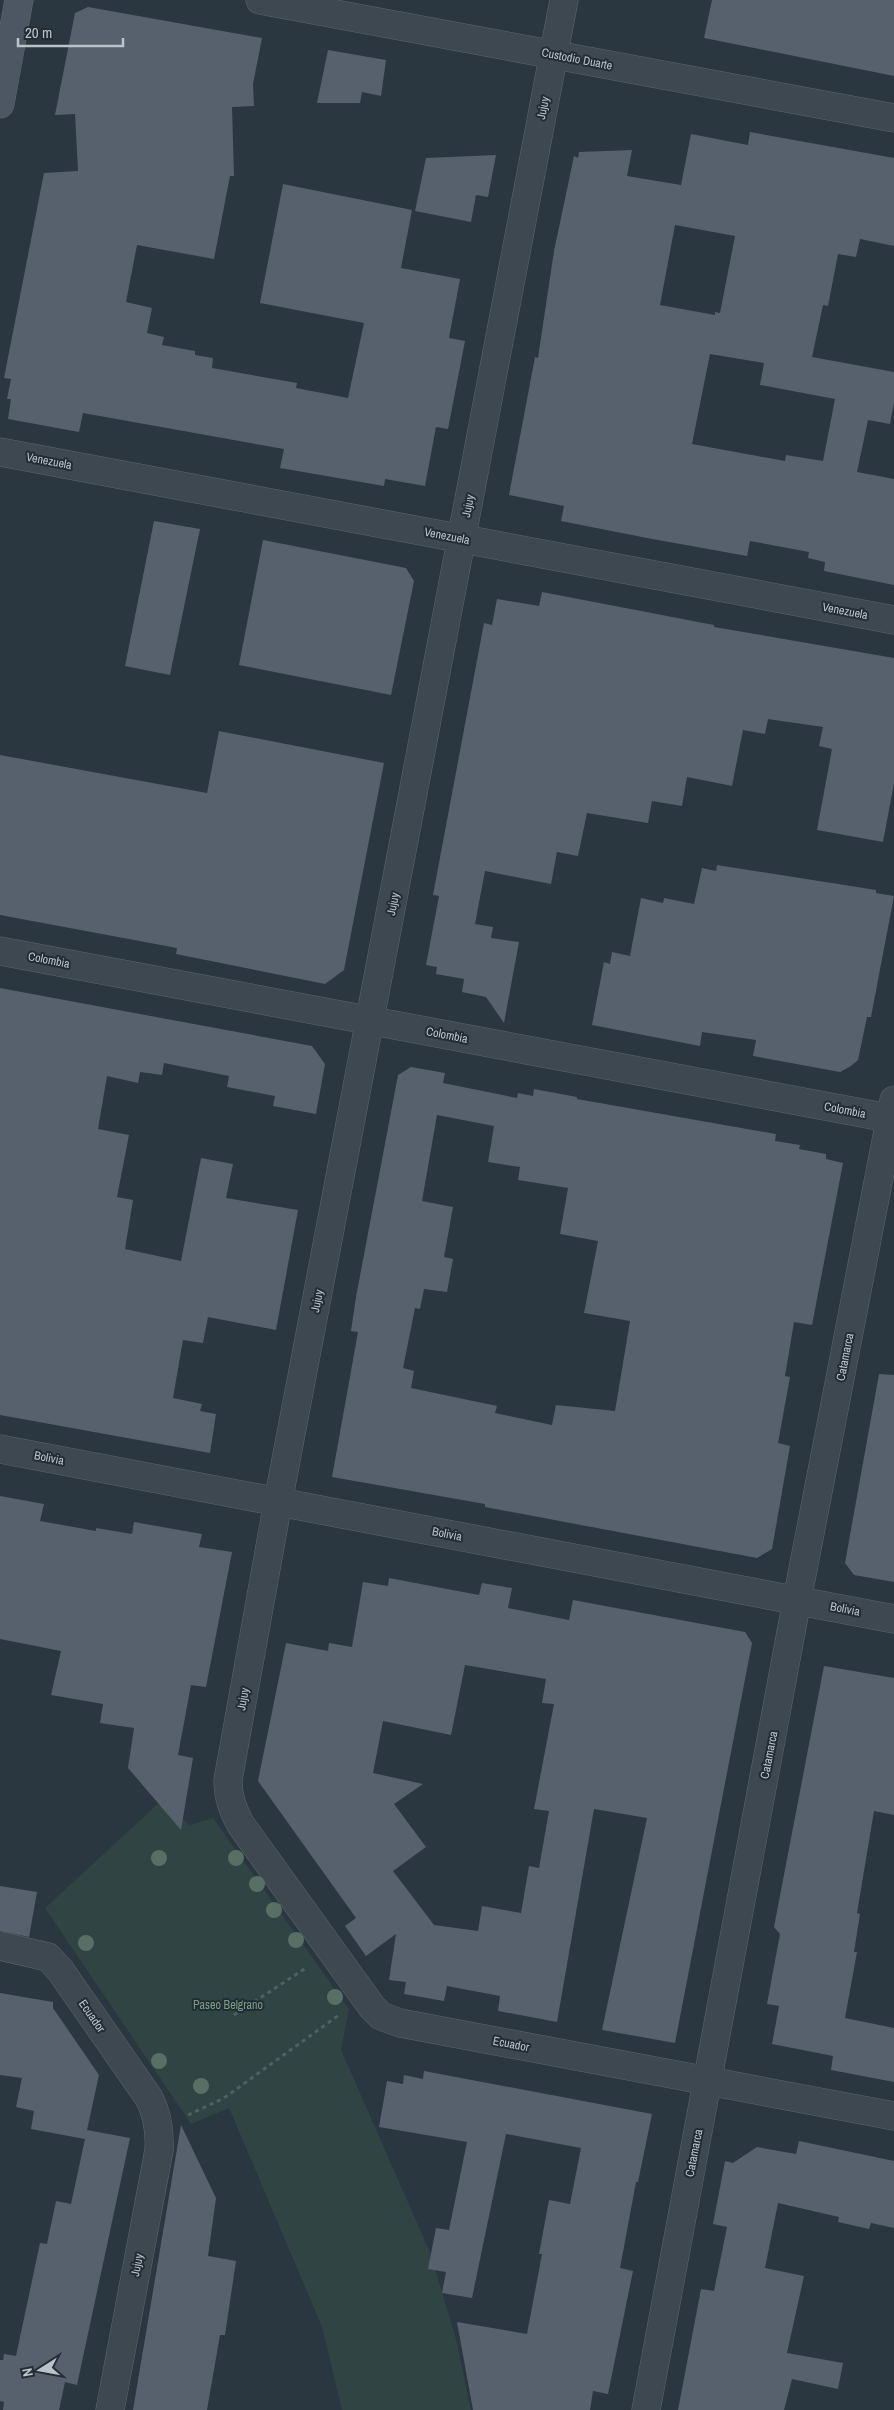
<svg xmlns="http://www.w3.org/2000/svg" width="894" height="2410" viewBox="0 0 894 2410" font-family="'Archivo Narrow',sans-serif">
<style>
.green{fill:#2f4443}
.building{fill:#56616d;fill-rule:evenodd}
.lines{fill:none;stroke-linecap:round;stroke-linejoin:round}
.minor-casing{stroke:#5c666e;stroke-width:29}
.secondary-casing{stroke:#5c666e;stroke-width:29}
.path{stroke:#4f6162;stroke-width:3;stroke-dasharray:4 4;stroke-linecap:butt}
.minor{stroke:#3e4850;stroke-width:28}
.secondary{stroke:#4d5763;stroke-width:28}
.tree{fill:#576f64}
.labels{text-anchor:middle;stroke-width:4;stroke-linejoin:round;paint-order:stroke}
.street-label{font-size:12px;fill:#bbc3ca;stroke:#232d36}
.park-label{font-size:12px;fill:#7c9d81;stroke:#232d36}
</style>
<rect width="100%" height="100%" fill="#2a3640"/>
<!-- green -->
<polygon class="green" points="163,1799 189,1825 213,1818 349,2009 341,2050 430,2252 456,2339 471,2410 342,2410 322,2327 229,2108 191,2124 45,1908"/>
<!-- building -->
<g class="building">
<polygon points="712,0 894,0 894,76 704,38"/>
<polygon points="88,7 262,38 253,84 254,106 232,107 234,176 230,176 214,259 137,245 126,302 152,308 147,333 164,337 162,345 195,351 195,355 213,358 212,368 297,383 296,388 348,398 364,323 260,303 283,184 412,210 401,268 460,279 449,338 465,341 448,429 436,427 425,486 385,479 384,486 280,468 284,449 83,413 79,432 8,419 11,399 7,399 11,379 4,378 44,173 78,171 75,114 55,115 75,13"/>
<polygon points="328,50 386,60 381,96 362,92 360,103 317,103"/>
<path d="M750 132 894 158V246L860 239 856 257 838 254 828 306 823 305 812 357 894 372V402L890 424 868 420 857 472 894 479V585L824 571 825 562 808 558 809 552 750 541 747 556 647 538 561 521 564 506 509 495 535 357 538 358 554 251 574 156 578 158 579 152 632 150 627 176 681 185 691 134 748 145ZM675 225 735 236 720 313 715 312V315L660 305ZM710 354 764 363 760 385 835 399 823 461 786 455 785 461 692 444Z"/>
<polygon points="496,155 488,197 476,195 471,222 415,211 426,158"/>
<polygon points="154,521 200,529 170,675 125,666"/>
<polygon points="263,540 406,568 414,581 391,695 239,665"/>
<polygon points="542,592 714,625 714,627 894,658 894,783 883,842 817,830 832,749 819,746 823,727 768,719 765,734 743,730 732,786 687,777 682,806 652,801 648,823 587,813 578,856 557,852 551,884 485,871 475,924 493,927 491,938 519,942 504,1023 486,997 462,992 464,979 436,974 437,967 426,965 439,896 433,895 484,623 492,625 497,599 539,606"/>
<polygon points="219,731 384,763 344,970 325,984 176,954 177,948 0,915 0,755 207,793"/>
<polygon points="717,865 876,890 876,893 894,896 871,1017 867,1017 858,1060 851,1066 840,1072 753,1056 756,1040 702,1032 700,1046 592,1025 604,962 610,964 612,952 630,956 641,898 663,903 664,898 694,904 702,868 716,871"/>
<polygon points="0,988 312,1046 325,1064 316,1114 273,1106 275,1096 227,1087 229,1076 164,1063 162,1075 140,1072 138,1083 107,1076 98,1129 129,1135 117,1197 133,1200 125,1249 181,1261 201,1158 233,1164 226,1198 298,1210 276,1330 208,1317 203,1343 183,1340 173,1398 202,1404 200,1411 216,1414 210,1453 0,1415"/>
<path d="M411 1067 445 1073 443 1083 517 1098 518 1093 533 1096 534 1089 577 1097V1099L776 1134 775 1141 800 1145 799 1149 826 1154V1159L843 1163 812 1325 794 1322 785 1376 790 1377 778 1443 790 1446 772 1549 757 1558 485 1507V1504L332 1477 358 1332 351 1331 356 1297 398 1075ZM437 1115 494 1126 488 1162 520 1167 518 1180 568 1188 560 1234 598 1241 584 1313 630 1321 615 1411 556 1405 552 1425 495 1413 497 1406 411 1388 414 1371 403 1368 415 1308 420 1309 424 1289 447 1292 453 1259 444 1257 453 1207 422 1201Z"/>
<polygon points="879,1374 894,1375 894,1582 854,1575 845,1563"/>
<polygon points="0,1496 44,1504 40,1521 96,1531 96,1528 132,1534 134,1522 202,1534 199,1547 232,1552 206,1687 191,1685 178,1755 193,1758 181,1830 128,1768 134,1728 100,1723 103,1704 51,1695 61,1651 0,1639"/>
<path d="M389 1578 479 1595 482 1583 512 1588 508 1608 569 1620 573 1600 745 1632 752 1643 675 2043 602 2030 647 1818 594 1809 557 2022 498 2011 500 1996 447 1986 444 2001 404 1994 406 1982 389 1980 396 1934 366 1956 345 1926 356 1918 258 1781 286 1643 328 1651 329 1643 352 1647 363 1582 388 1586ZM465 1665 546 1679 542 1703 554 1704 534 1809 549 1811 539 1868 529 1866 521 1913 482 1906 478 1931 434 1925 393 1871 426 1847 394 1804 423 1784 373 1773 383 1721 451 1735Z"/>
<polygon points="824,1666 894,1678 894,1815 874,1811 857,1913 860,1914 854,1952 857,1952 845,2018 894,2028 894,2082 831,2070 833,2056 772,2044 779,2006 767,2004 780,1934 774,1927"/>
<polygon points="0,1886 37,1892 29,1937 0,1931"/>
<polygon points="0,1993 53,2002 53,2008 99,2075 87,2130 130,2138 77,2385 65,2382 59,2410 3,2410 4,2402 0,2401 0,2360 3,2360 4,2354 16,2356 40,2243 47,2244 56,2201 71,2204 85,2139 31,2129 34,2111 16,2107 22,2078 0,2075"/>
<polygon points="424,2071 652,2114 638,2182 636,2182 620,2268 633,2271 608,2394 593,2391 590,2410 473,2410 457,2322 527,2334 542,2254 539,2254 549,2200 570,2204 581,2148 506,2134 472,2298 442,2293 446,2272 428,2269 436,2228 449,2230 467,2142 379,2127 387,2081 403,2084 404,2075 423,2079"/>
<polygon points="181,2125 216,2198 208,2256 236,2261 225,2335 220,2335 207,2410 133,2410"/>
<polygon points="799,2141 894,2161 894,2228 871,2223 869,2229 838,2222 839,2217 778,2203 765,2268 804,2276 787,2353 843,2363 838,2389 792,2379 784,2410 678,2410 701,2289 714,2291 727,2227 713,2224 725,2161 733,2163 757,2147 796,2154"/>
</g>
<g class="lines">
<defs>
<g id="minor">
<polyline points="260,0 894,118"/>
<path d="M564 0 278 1502 228 1780C228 1798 233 1810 241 1825L372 2007 381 2016 400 2023 894 2116"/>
<polyline points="0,452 894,620"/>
<polyline points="0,951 894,1119"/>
<polyline points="0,1449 894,1619"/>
<path d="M0 1946 48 1957 60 1970 149 2098C158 2115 160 2131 159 2150L110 2410"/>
<polyline points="646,2410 797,1600 894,1100"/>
</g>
<polyline id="secondary" points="0,104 19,0"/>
</defs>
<!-- minor casing -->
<use href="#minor" class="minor-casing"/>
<!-- secondary casing -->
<use href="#secondary" class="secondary-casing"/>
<!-- path -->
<g class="path">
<polyline points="234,2015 306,1968"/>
<polyline points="188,2115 224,2098 339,2015"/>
</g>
<!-- minor -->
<use href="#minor" class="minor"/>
<!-- secondary -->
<use href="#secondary" class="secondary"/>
</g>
<!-- trees -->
<g class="tree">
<circle cx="159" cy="1858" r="8"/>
<circle cx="236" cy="1858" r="8"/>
<circle cx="257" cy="1884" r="8"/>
<circle cx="274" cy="1910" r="8"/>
<circle cx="296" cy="1940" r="8"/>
<circle cx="86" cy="1943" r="8"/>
<circle cx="335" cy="1997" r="8"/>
<circle cx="159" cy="2061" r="8"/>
<circle cx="201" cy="2086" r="8"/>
</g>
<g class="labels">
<!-- street labels -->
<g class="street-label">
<text transform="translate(577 59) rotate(11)" y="4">Custodio Duarte</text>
<text transform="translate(543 108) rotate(-79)" y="4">Jujuy</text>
<text transform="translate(49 461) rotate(11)" y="4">Venezuela</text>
<text transform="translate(468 506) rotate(-79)" y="4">Jujuy</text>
<text transform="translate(447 536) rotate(11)" y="4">Venezuela</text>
<text transform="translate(845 611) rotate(11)" y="4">Venezuela</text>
<text transform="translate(393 904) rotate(-79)" y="4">Jujuy</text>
<text transform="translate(49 960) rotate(11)" y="4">Colombia</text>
<text transform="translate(447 1035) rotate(11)" y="4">Colombia</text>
<text transform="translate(845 1110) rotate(11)" y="4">Colombia</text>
<text transform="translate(317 1301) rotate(-79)" y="4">Jujuy</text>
<text transform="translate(845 1357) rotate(-79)" y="4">Catamarca</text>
<text transform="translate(49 1458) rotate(11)" y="4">Bolivia</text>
<text transform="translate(447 1534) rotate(11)" y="4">Bolivia</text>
<text transform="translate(845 1609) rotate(11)" y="4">Bolivia</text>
<text transform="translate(243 1699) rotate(-80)" y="4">Jujuy</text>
<text transform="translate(769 1755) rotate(-79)" y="4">Catamarca</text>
<text transform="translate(92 2016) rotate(55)" y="4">Ecuador</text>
<text transform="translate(511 2044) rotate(11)" y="4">Ecuador</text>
<text transform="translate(694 2153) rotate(-79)" y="4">Catamarca</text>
<text transform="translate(137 2265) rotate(-79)" y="4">Jujuy</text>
</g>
<!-- park labels -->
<g class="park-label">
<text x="228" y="2009">Paseo Belgrano</text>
</g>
</g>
<!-- north arrow -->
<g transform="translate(40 2370) rotate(259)" stroke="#232d36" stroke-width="4" paint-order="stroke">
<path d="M0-4L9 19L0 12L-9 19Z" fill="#bbc3ca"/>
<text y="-8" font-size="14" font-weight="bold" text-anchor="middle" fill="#bbc3ca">N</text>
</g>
<!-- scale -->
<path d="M18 38v8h105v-8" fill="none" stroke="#bbc3ca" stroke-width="2.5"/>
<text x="25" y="38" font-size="15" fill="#bbc3ca" stroke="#232d36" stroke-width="4" paint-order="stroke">20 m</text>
</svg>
